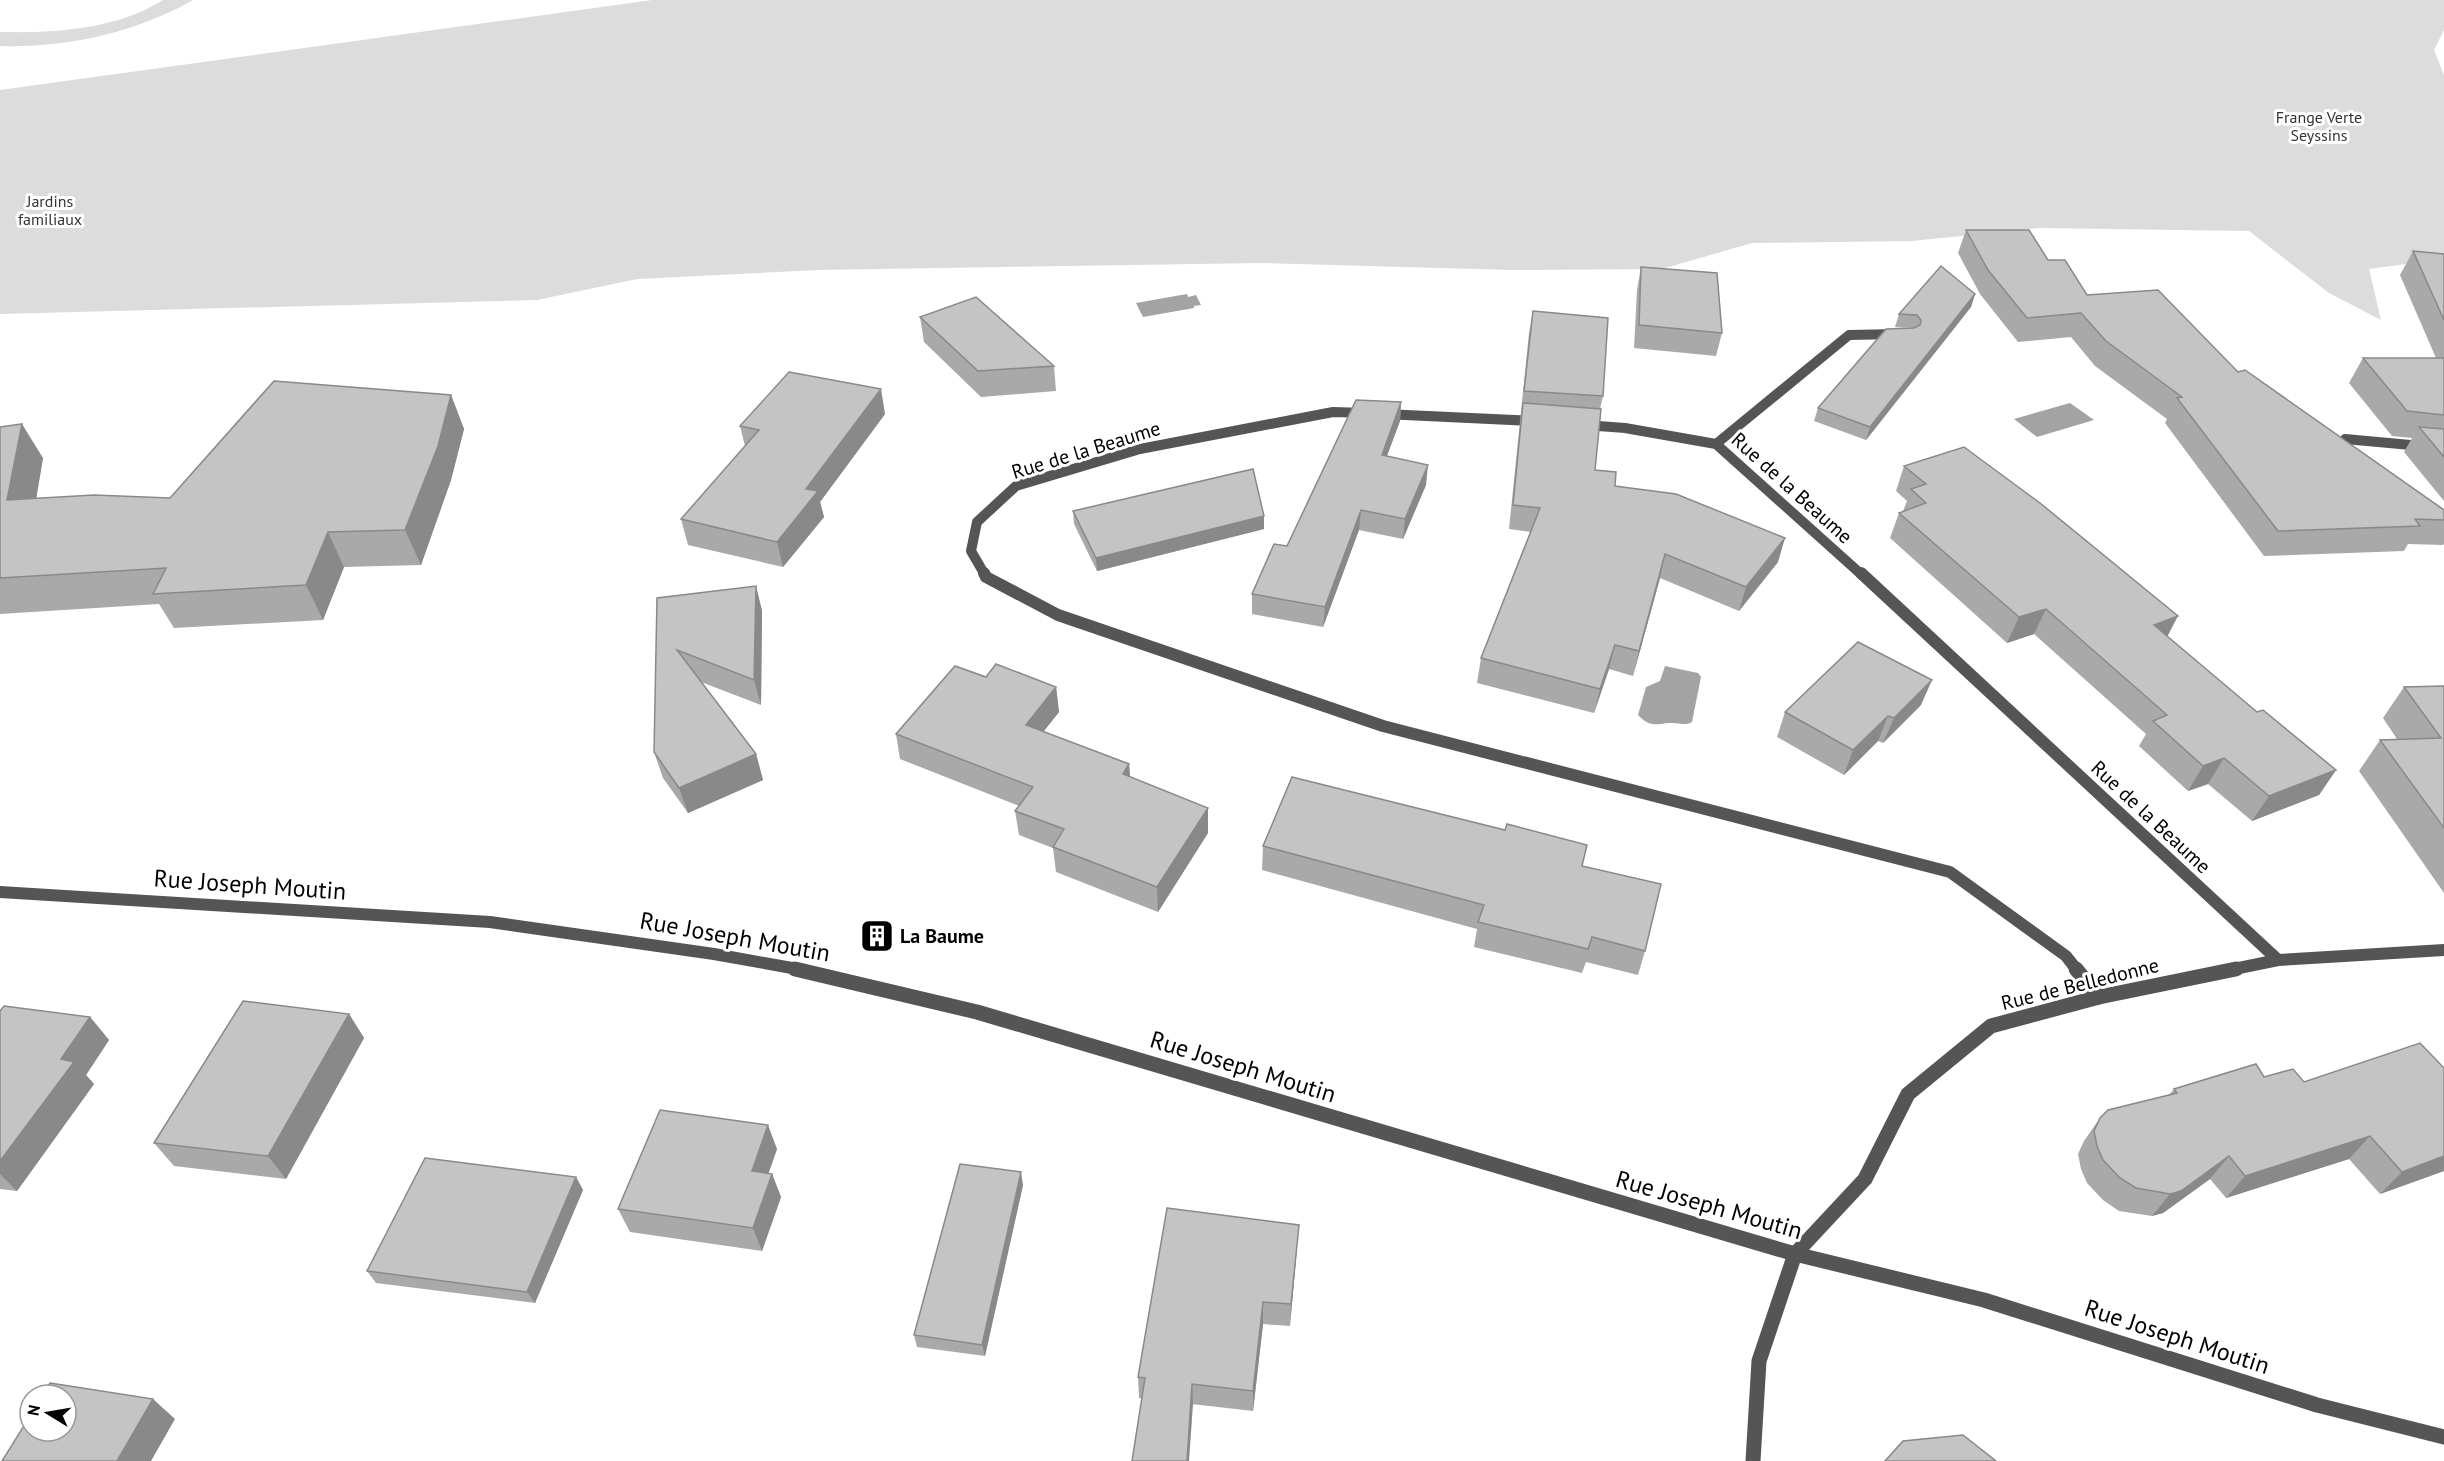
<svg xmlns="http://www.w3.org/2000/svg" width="2444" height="1461" viewBox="0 0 2444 1461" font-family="'PT Sans',sans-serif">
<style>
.green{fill:#dcdcdc}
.water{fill:#a3a3a3}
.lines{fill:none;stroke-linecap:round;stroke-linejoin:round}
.minor-far2{stroke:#555;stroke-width:10}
.minor-far1{stroke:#555;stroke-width:12}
.minor{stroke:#555;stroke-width:15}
.wall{fill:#a9a9a9}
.shaded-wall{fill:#898989}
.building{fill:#c4c4c4;stroke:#898989;stroke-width:1.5}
.labels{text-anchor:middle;stroke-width:6;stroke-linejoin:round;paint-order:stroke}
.far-park-label{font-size:16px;fill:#333;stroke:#fff}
.street-label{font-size:20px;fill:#000;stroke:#fff}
.poi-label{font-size:20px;font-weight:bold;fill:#000;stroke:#fff;text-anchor:start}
.near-street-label{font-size:24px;fill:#000;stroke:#fff}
</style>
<rect width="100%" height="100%" fill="#fff"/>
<!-- green -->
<g class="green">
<path d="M163 0H193C135 33 66 48 0 46V32C55 33 115 30 163 0Z"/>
<polygon points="652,0 2444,0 2444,30 2434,50 2444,75 2444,259 2369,269 2381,320 2329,293 2249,231 2040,228 1912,241 1752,243 1662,269 1512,270 1260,263 818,270 637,279 537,300 0,314 0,90"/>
</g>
<!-- water -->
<g class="water">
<polygon points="1187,294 1188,297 1196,295 1201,305 1194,306 1194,308 1143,317 1136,303"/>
<polygon points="2070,403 2094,420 2037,437 2014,419"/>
<path d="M1665 666 1698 673 1701 677 1692 722C1685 726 1681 723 1673 723 1658 722 1652 730 1638 715L1646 687 1660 681Z"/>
</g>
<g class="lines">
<!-- minor-far2 -->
<g class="minor-far2">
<polyline points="1384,414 1534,421"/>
<polyline points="1585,425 1625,428 1716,444 1862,575"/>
<polyline points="2345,439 2444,448"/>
<polyline points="1716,444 1849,335 1898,334"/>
<polyline points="985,575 971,551 977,522 1016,486 1140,449 1333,412 1367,413"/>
</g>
<!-- minor-far1 -->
<g class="minor-far1">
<polyline points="984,573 986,577 1058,615 1383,726 1950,872 2066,956 2077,970"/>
<polyline points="1861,573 2278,960"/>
<polyline points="0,892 490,922 714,954 803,970"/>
<polyline points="2229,970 2278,960 2444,950"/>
</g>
<!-- minor -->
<g class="minor">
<polyline points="795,969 977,1012 1795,1254 1984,1300 2317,1405 2444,1437"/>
<polyline points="2076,969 2099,997"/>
<polyline points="1753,1461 1759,1361 1795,1254 1865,1179 1908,1094 1991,1026 2099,997 2236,969"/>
</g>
</g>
<!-- wall -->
<g class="wall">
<polygon points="1966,230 2048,260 2087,295 2238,372 2444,510 2444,544 2443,545 2408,544 2404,551 2264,556 2165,423 2167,419 2095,366 2071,337 2018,342 1980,294 1958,253"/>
<polygon points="2413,251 2444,254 2444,501 2404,452 2412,438 2392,436 2349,383 2363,358 2436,358 2400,275"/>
<polygon points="1641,267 1722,333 1716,356 1634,348 1637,290"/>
<polygon points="1975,294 1971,307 1866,440 1814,421 1818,408 1913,328 1895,327 1899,314"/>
<polygon points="1533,311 1603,396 1600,409 1595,470 1615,486 1778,562 1739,611 1660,578 1633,676 1609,669 1594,713 1477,683 1481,658 1531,532 1509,529 1529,333"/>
<polygon points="920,317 1054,366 1056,391 981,397 924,342"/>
<polygon points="451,395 464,429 451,480 421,565 344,567 323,620 174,628 159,604 0,614 0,427 43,458 36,499 170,498"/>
<polygon points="1401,402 1400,421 1387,456 1426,485 1403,539 1359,530 1323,627 1252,614 1252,594 1287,546"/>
<polygon points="885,414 820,502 824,517 783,567 688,545 681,519 745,446 740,426"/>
<polygon points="1904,466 2167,636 2257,712 2336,770 2319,795 2252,821 2208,784 2188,791 2139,746 2146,734 2034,634 2007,643 1890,538 1899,513 1903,511 1907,501 1896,491"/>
<polygon points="1073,511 1264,529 1097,571 1074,524"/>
<polygon points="756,586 762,611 761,705 701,682 756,754 763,780 688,813 663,778 654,752 657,598"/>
<polygon points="986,677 1056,687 1059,712 1043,732 1129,764 1130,777 1208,808 1208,833 1158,912 1056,872 1053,848 1019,835 1015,811 1019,806 900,759 896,734"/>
<polygon points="2444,686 2444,893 2359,771 2380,740 2397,739 2383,718 2404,687"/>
<polygon points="1921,705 1883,743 1878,741 1844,775 1777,737 1785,712"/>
<polygon points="1263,846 1582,866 1645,951 1638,975 1586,962 1582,973 1474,947 1477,929 1262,870"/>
<polygon points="0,1011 90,1017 109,1040 86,1075 94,1084 17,1191 0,1189"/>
<polygon points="349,1014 364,1038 286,1179 174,1166 154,1143"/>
<polygon points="2444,1068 2444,1171 2380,1194 2349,1159 2226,1198 2210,1179 2163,1213 2152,1216 2119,1211 2103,1200 2087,1183 2081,1169 2078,1154 2084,1141 2100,1118 2169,1095 2174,1089 2264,1077 2304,1082"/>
<polygon points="777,1149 768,1173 772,1174 781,1197 762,1251 630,1232 618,1209"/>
<polygon points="576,1177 583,1190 535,1303 376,1283 367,1271"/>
<polygon points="1023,1185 985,1356 917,1347 914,1335"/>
<polygon points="1297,1247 1290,1326 1263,1324 1253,1411 1139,1398 1138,1377"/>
</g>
<!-- shaded-wall -->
<g class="shaded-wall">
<polygon points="1975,294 1971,307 1866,440 1870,427"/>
<polygon points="881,389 885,414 820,502 824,517 783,567 777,542 806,489"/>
<polygon points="451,395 464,429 451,480 421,565 405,530"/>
<polygon points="1401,402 1400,421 1380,474 1382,455"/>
<polygon points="22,424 43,458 30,535 7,500"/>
<polygon points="1428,465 1426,485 1403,539 1405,519"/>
<polygon points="1361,510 1359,530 1323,627 1325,607"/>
<polygon points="1264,516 1264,529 1097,571 1096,558"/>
<polygon points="328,532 344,567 323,620 306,585"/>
<polygon points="1785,538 1778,562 1739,611 1746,587"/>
<polygon points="1665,554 1660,578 1633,676 1639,651"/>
<polygon points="756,586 762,611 761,705 754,680"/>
<polygon points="2046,609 2034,634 2007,643 2019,617"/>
<polygon points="2178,616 2165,641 2154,625"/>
<polygon points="1615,645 1609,669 1594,713 1600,689"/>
<polygon points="1932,680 1921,705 1883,743 1894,718"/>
<polygon points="1056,687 1059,712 1029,750 1026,725"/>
<polygon points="1888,716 1878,741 1844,775 1853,750"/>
<polygon points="756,754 763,780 688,813 679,788"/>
<polygon points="2224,758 2208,784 2188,791 2203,766"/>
<polygon points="1129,764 1131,789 1123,774"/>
<polygon points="2336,770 2319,795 2252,821 2269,796"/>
<polygon points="1208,808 1208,833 1158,912 1157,887"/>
<polygon points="349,1014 364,1038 286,1179 268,1156"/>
<polygon points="90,1017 109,1040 86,1075 94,1084 17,1191 0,1174 0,1161 61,1059"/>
<polygon points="768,1125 777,1149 761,1195 752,1171"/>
<polygon points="2370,1136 2349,1159 2226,1198 2245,1176"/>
<polygon points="2229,1156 2210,1179 2163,1213 2152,1216 2170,1194"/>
<polygon points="2444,1156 2444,1171 2380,1194 2402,1172"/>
<polygon points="1021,1172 1023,1185 985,1356 982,1345"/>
<polygon points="772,1174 781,1197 762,1251 753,1228"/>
<polygon points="576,1177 583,1190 535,1303 527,1292"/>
<polygon points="1299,1225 1297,1247 1290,1326 1291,1304"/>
<polygon points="1263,1302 1263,1324 1253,1411 1253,1391"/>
<polygon points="1192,1384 1193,1404 1189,1461 1187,1461"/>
<polygon points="153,1399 175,1419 151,1461 117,1461"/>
</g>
<!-- building -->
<g class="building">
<polygon points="1966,230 2029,230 2048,260 2065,260 2087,295 2158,290 2238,372 2245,370 2444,510 2444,520 2415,519 2420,526 2278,531 2177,398 2182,397 2106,341 2081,313 2027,318 1988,270"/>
<polygon points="2413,251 2444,254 2444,320"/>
<polygon points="1941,266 1975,294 1870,427 1818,408 1886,329 1914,328 1920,325 1921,320 1917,315 1899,314"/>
<polygon points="1641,267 1717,273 1722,333 1639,325"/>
<polygon points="976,297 1054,366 978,371 920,317"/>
<polygon points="1533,311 1608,318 1603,396 1524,391"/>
<polygon points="2363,358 2444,358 2444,415 2407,411"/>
<polygon points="789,372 881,389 806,489 818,491 777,542 681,519 759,430 740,426"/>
<polygon points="274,381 451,395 438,446 405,530 328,532 306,585 153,594 166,568 0,578 0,427 22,424 7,500 94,495 170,498"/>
<polygon points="1356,400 1401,402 1382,455 1428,465 1405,519 1361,510 1325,607 1252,594 1274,544 1287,546"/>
<polygon points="1523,403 1601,409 1595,470 1616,472 1615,486 1676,494 1785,538 1746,587 1665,554 1639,651 1615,645 1600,689 1481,658 1540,508 1513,505"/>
<polygon points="2419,427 2444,429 2444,457"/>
<polygon points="1964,447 2040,503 2178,616 2154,625 2257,712 2263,710 2336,770 2269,796 2224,758 2203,766 2153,721 2167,715 2046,609 2019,617 1899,513 1926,503 1911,489 1926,484 1904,466"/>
<polygon points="1253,469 1264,516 1096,558 1073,511"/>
<polygon points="756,586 754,680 677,650 756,754 679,788 654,752 657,598"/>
<polygon points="1858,642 1932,680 1894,718 1888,716 1853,750 1785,712"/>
<polygon points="996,664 1056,687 1026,725 1129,764 1123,774 1208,808 1157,887 1053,847 1064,829 1015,811 1033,787 896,734 955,666 986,677"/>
<polygon points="2444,686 2444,828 2380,740 2441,738 2404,687"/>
<polygon points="1292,777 1505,830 1507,824 1587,845 1582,866 1661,884 1645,951 1592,937 1588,949 1478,922 1484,905 1263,846"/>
<polygon points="243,1001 349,1014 268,1156 154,1143"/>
<polygon points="4,1006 90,1017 61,1059 74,1062 0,1161 0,1011"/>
<polygon points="2420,1043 2444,1068 2444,1156 2402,1172 2370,1136 2245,1176 2229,1156 2181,1191 2170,1194 2136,1188 2120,1178 2103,1160 2097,1146 2094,1131 2100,1118 2108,1110 2177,1093 2174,1089 2256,1064 2264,1077 2293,1069 2304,1082"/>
<polygon points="660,1110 768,1125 752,1171 772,1174 753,1228 618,1209"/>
<polygon points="425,1158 576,1177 527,1292 367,1271"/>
<polygon points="960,1164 1021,1172 982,1345 914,1335"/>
<polygon points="1167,1208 1299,1225 1291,1304 1263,1302 1253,1391 1192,1384 1187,1461 1132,1461 1145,1378 1138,1377"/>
<polygon points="50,1383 153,1399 117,1461 2,1461 30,1416 30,1431 66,1431 66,1395 43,1395"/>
<polygon points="1963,1435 1996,1461 1885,1461 1903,1441"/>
</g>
<!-- icons -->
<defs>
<symbol id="building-square" viewBox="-11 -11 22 22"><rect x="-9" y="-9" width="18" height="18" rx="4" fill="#000" stroke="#fff"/><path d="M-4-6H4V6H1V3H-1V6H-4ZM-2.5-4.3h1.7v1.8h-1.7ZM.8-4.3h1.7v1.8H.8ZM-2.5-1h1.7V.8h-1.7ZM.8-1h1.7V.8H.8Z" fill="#fff"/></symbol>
</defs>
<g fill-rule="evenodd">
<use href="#building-square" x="858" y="917" width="38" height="38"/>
</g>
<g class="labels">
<!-- far-park labels -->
<g class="far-park-label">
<text x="2319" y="123">Frange Verte<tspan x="2319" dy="18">Seyssins</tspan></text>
<text x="50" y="207">Jardins<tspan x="50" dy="18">familiaux</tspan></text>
</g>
<!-- street labels -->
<g class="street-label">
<text transform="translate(1086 450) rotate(-17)" y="7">Rue de la Beaume</text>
<text transform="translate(1792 488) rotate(42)" y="7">Rue de la Beaume</text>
<text transform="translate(2151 817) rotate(43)" y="7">Rue de la Beaume</text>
<text transform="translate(2080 984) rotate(-14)" y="7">Rue de Belledonne</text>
</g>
<!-- poi labels -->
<g class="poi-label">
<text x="900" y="943">La Baume</text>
</g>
<!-- near-street labels -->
<g class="near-street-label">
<text transform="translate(250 885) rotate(4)" y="8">Rue Joseph Moutin</text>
<text transform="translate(735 937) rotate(10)" y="8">Rue Joseph Moutin</text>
<text transform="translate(1243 1067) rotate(17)" y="8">Rue Joseph Moutin</text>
<text transform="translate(1709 1205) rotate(16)" y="8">Rue Joseph Moutin</text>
<text transform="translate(2177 1337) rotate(18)" y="8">Rue Joseph Moutin</text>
</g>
</g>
<!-- north arrow -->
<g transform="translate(48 1413) rotate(281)"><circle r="28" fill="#ffffff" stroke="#999999" stroke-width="1.5"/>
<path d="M0-4.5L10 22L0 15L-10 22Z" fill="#000000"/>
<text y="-9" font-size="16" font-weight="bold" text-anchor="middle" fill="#000000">N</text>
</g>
</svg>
